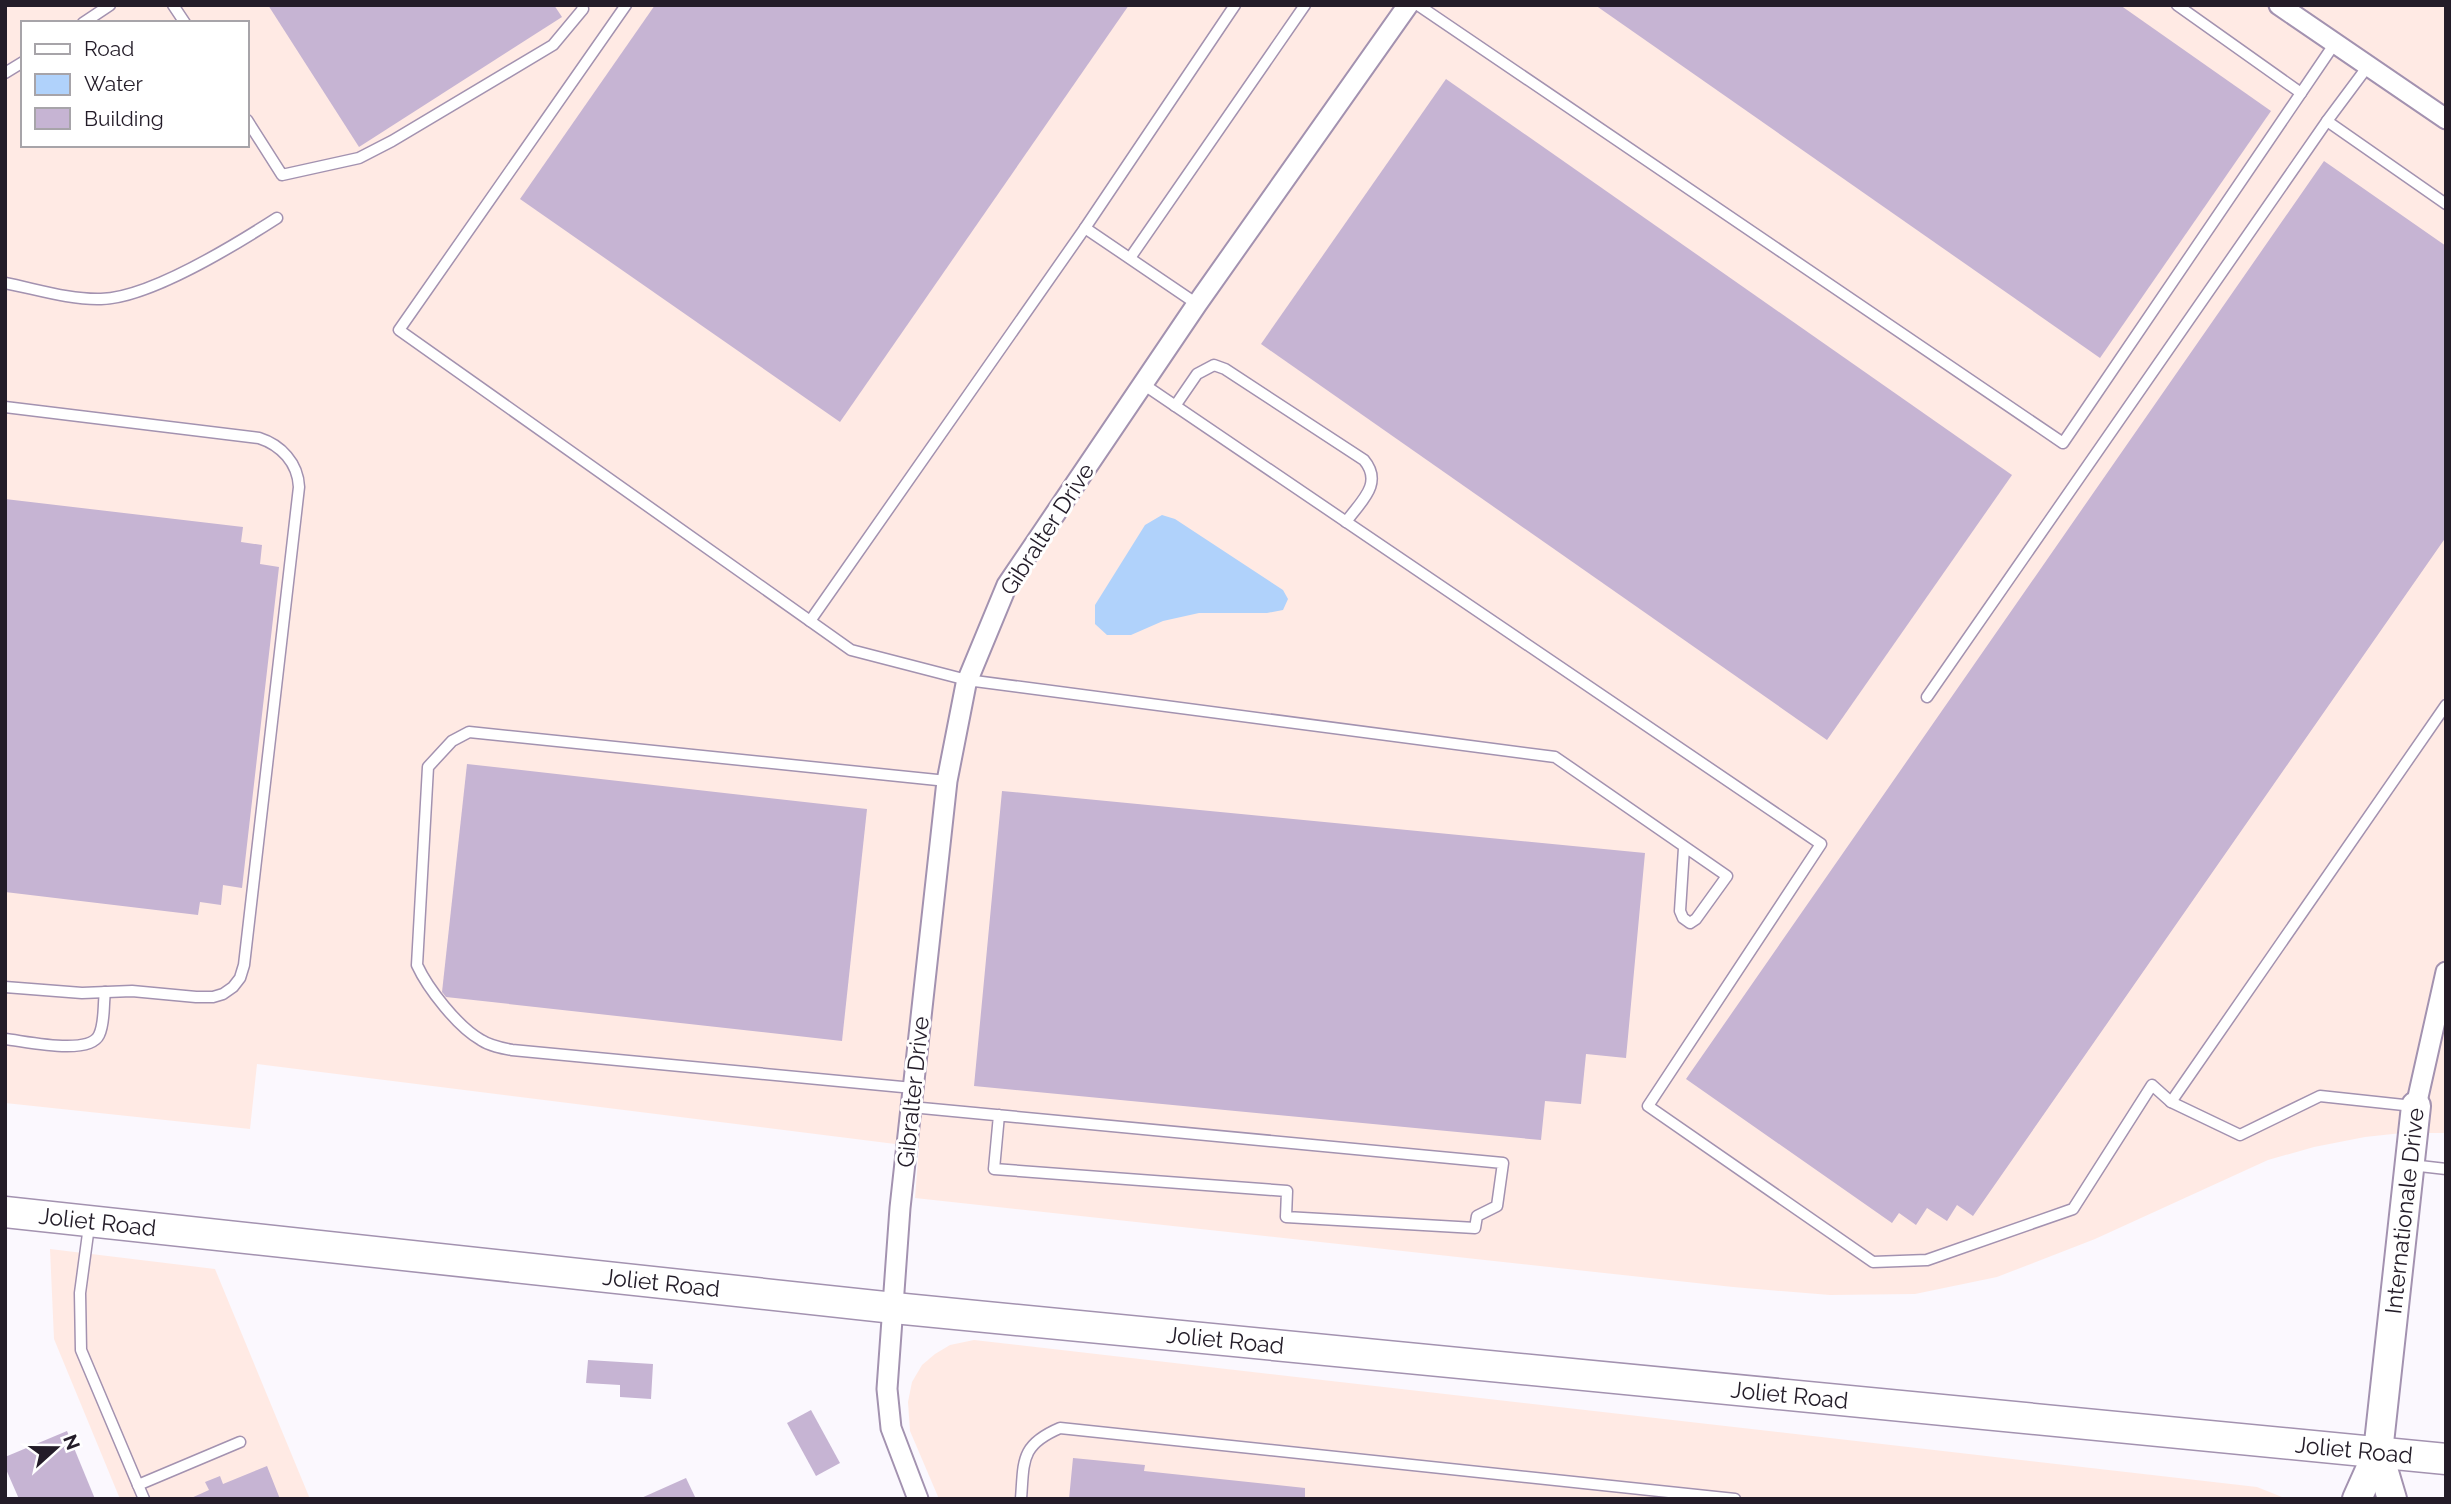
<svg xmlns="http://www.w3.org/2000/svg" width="2451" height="1504" viewBox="0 0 2451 1504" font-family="Raleway,sans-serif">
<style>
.industrial{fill:#ffeae4;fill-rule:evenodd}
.water{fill:#b0d2fb}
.building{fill:#c6b4d3}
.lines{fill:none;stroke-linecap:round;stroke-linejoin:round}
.lane-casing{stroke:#a392b0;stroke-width:13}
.street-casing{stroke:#a392b0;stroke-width:23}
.secondary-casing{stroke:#a392b0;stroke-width:32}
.primary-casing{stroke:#a392b0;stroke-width:33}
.lane{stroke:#fff;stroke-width:10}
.street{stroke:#fff;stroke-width:19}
.secondary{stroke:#fff;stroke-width:28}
.primary{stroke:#fff;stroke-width:30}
.labels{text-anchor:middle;stroke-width:6;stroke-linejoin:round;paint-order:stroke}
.street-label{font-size:23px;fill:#231c28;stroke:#fff}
</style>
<rect width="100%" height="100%" fill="#fbf8fe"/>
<!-- industrial -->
<g class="industrial">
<path d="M5 5H2446V1133H2402L2365 1137 2314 1147 2268 1160 2095 1239 1997 1277 1915 1294 1830 1295 1733 1287 915 1198 919 1147 257 1064 250 1129 5 1103ZM23 23H247V145H23Z"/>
<polygon points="50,1249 215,1269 310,1499 120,1499 54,1339"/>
<polygon points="974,1340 2257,1487 2287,1499 939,1499 910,1431 908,1402 912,1382 922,1365 935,1354 950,1345"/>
</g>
<!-- water -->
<polygon class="water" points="1162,515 1175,519 1283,590 1288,599 1283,610 1267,613 1199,613 1163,621 1131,635 1107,635 1095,624 1095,605 1145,525"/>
<!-- building -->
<g class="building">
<polygon points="268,5 554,5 562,17 359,147"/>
<polygon points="655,5 1129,5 840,422 520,199"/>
<polygon points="1595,5 2120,5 2271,111 2100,358"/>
<polygon points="1446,79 2012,475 1827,740 1261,344"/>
<polygon points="2324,161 2446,246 2446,537 1973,1216 1957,1205 1947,1221 1927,1208 1916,1225 1899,1213 1892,1223 1686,1079"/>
<polygon points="5,499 243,527 241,542 262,545 260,564 279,567 242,888 223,885 221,905 200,902 198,915 5,892"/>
<polygon points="467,764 867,809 842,1041 446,997 442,992"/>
<polygon points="1002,791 1645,853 1626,1058 1586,1054 1581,1104 1545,1101 1541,1140 974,1086"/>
<polygon points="588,1360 653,1364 651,1399 620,1397 620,1385 586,1383"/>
<polygon points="811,1410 840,1463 816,1476 787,1423"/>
<polygon points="67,1431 95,1499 19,1499 5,1467 5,1457"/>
<polygon points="1073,1458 1145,1465 1144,1471 1305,1488 1305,1499 1069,1499"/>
<polygon points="267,1466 280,1499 189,1499 209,1490 205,1482 220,1476 223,1484"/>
<polygon points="686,1478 696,1499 639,1499"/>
</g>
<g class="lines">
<defs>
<g id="lane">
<polyline points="173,5 185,23"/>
<polyline points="626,5 399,330 851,650 967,680 1555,757 1727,876 1696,919 1690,923 1683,918 1680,911 1684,848"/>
<polyline points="1418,5 2063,443 2335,43"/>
<polyline points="2177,5 2301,93"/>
<polyline points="83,23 110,5"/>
<polyline points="2368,66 2327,121 2446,204"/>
<polyline points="5,73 23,62"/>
<polyline points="247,120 282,175 359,158 392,141 553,45 583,9 582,5"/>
<polyline points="1130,258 1305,5"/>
<path d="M5 283C36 289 70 300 101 299 150 298 235 245 277 218"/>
<polyline points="1197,304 1085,228 1235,5"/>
<polyline points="1143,384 1821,844 1648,1106 1873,1262 1927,1260 2073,1209 2152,1085 2171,1102 2240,1135 2320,1096 2413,1106"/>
<path d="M1175 406 1197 374 1214 365 1225 369 1364 460C1384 484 1360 502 1346 522"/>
<path d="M5 407 259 438C281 445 298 463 299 487L244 965 240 978 233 987 223 994 213 997H196L132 991 82 993 5 987"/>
<polyline points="810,621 1085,228"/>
<polyline points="1927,697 2327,121"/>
<path d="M5 1039C25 1041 89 1056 99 1035 105 1023 103 1005 105 992"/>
<path d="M913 1088 512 1050C501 1048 490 1046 481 1040 458 1027 428 989 417 965L428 767 452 741 469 732 947 781"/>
<polyline points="2171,1102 2446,705"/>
<polyline points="911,1107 1503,1163 1497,1206 1477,1216 1475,1228 1286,1217 1287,1191 994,1169 999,1115"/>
<polyline points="2411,1165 2446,1169"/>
<polyline points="89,1226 80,1293 81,1350 138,1485 240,1442"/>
<polyline points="138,1485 144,1499"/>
<path d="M1021 1499C1024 1461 1020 1445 1060 1428L1735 1499"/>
</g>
<g id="street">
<polyline points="2279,5 2446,119"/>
<polyline points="2416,1106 2446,972"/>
<polyline points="918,1499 891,1428 887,1389 900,1208 947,781 966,684 1007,585 1197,304 1408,5"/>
</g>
<g id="secondary">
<polyline points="2378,1452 2392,1499"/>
<path id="s1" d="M2357 1499 2378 1452 2416 1106"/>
</g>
<g id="primary">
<path id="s2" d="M5 1212 894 1308 2446 1459"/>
</g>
</defs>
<!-- lane casing -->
<use href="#lane" class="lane-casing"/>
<!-- street casing -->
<use href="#street" class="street-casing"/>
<!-- secondary casing -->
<use href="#secondary" class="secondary-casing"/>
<!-- primary casing -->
<use href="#primary" class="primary-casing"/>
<!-- lane -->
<use href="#lane" class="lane"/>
<!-- street -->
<use href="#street" class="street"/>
<!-- secondary -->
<use href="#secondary" class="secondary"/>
<!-- primary -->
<use href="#primary" class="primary"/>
</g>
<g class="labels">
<!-- street labels -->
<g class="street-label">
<text transform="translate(1047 529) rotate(-57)" y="8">Gibralter Drive</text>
<text transform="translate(913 1092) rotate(-84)" y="8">Gibralter Drive</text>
<text dy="8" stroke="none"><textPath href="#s1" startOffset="294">Internationale Drive</textPath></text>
<text dy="8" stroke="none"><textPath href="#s2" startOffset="93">Joliet Road</textPath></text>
<text dy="8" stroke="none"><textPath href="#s2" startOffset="660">Joliet Road</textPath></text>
<text dy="8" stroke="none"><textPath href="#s2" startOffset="1227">Joliet Road</textPath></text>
<text dy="8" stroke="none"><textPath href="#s2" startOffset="1794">Joliet Road</textPath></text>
<text dy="8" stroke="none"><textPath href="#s2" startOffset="2361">Joliet Road</textPath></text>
</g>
</g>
<!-- border -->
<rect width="2451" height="1504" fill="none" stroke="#231c28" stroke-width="14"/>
<!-- legend -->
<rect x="21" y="21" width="228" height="126" fill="#ffffff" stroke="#a7a4a9" stroke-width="2"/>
<rect x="35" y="44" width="35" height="10" fill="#ffffff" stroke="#a7a4a9" stroke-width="2"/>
<text x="84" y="56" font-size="21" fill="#231c28">Road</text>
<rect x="35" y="74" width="35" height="21" fill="#b0d2fb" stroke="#a7a4a9" stroke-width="2"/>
<text x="84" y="91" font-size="21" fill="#231c28">Water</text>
<rect x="35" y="108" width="35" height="21" fill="#c6b4d3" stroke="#a7a4a9" stroke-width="2"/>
<text x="84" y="126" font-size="21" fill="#231c28">Building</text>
<!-- north arrow -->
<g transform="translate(56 1448) rotate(69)" stroke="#ffffff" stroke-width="5" paint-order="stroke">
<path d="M0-5L12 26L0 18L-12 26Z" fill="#231c28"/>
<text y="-10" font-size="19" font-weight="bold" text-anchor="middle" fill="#231c28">N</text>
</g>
</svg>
